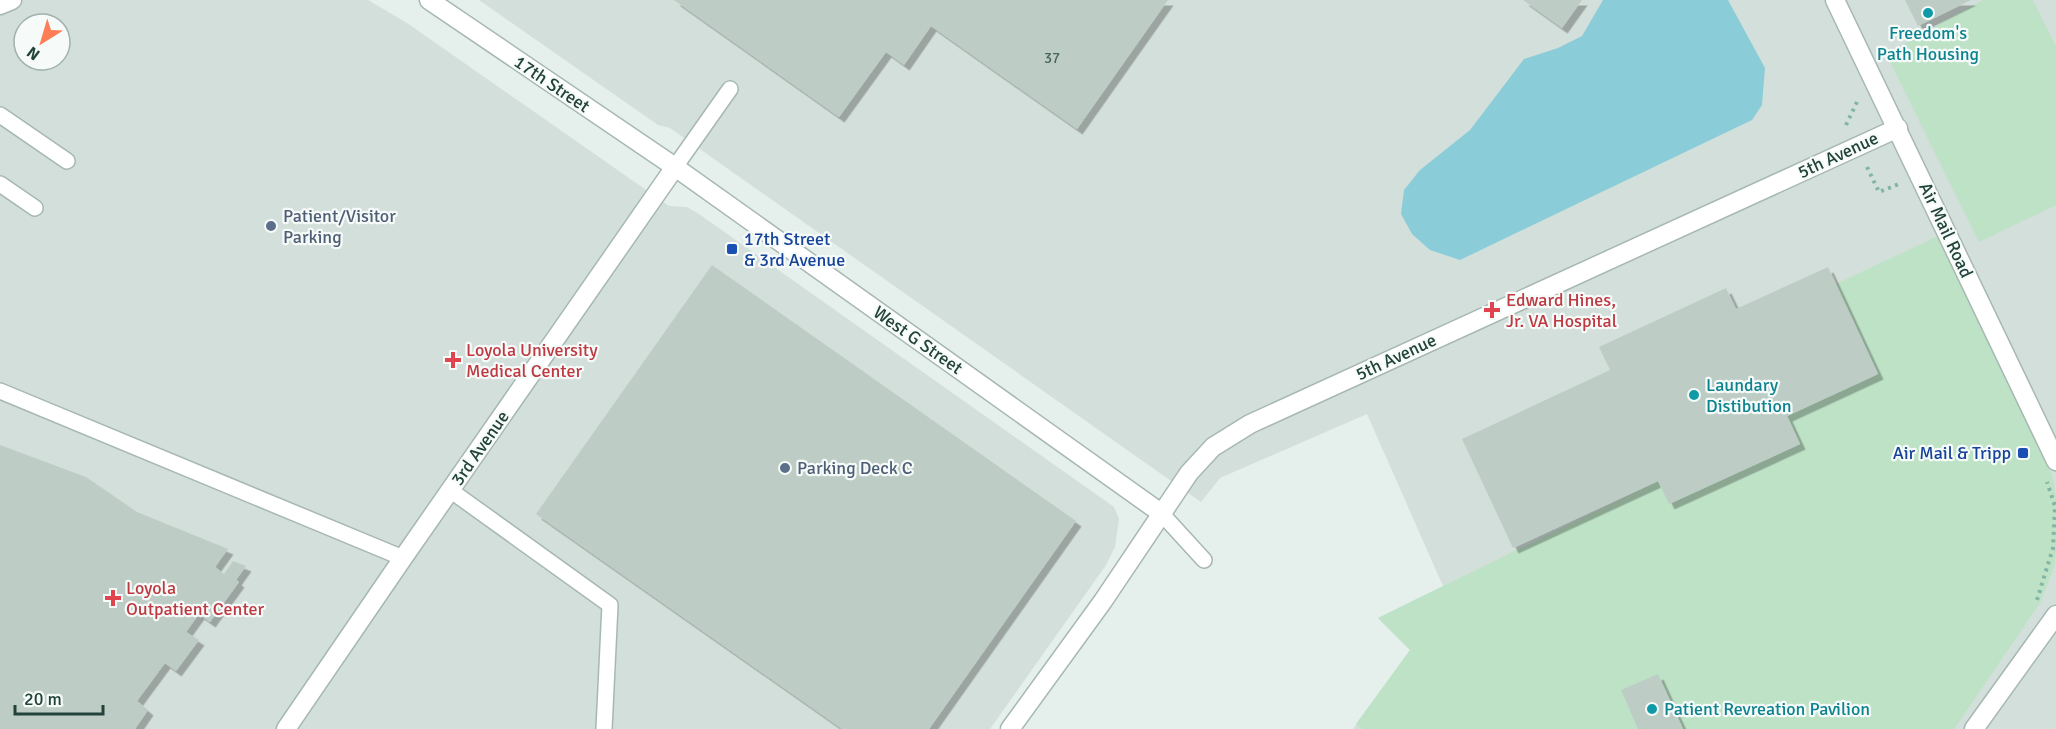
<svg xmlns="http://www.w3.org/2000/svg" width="2056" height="729" viewBox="0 0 2056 729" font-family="Signika,sans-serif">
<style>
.built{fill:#d3dfda;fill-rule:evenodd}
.green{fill:#bde2c6}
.water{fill:#8acdd8}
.building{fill:#bdcdc6;filter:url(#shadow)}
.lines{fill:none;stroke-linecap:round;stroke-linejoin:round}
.service-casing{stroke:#a7b8b2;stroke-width:18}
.minor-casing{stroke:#a7b8b2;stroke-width:21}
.path{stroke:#83b5a5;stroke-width:4;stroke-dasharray:3 4.5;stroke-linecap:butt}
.service{stroke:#fff;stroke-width:15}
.minor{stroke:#fff;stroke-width:18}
.culture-dot{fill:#0f9aa8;stroke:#f6fbf9;stroke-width:2}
.service-dot{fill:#5c6f8a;stroke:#f6fbf9;stroke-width:2}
.transit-dot{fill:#1a4fb4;stroke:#f6fbf9;stroke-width:2}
.health-dot{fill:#e0444e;stroke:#f6fbf9;stroke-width:2}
.labels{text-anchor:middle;stroke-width:4.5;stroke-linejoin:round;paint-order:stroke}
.number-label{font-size:15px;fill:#49665d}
.culture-label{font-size:18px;fill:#0d838f;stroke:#f6fbf9;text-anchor:start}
.street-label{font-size:18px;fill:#22433a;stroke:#f6fbf9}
.service-label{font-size:18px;fill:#4e5e75;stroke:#f6fbf9;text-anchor:start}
.transit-label{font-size:18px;fill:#164399;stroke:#f6fbf9;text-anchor:start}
.health-label{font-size:18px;fill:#be3a42;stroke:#f6fbf9;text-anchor:start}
</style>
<defs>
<filter id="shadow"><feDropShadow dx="5.5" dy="5.5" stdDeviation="0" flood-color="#0004"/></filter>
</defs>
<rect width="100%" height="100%" fill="#e5efeb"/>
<!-- built -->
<g class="built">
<path d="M0 0H368L407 23 669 206 687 207 699 214 1114 507 1119 519 1115 547 1106 565 990 729H0ZM24 24H60V60H24Z"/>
<polygon points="479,0 2056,0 2056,729 1353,729 1410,650 1378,618 1443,586 1367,414 1220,478 1201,502 670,128 658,125"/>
</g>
<!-- green -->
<g class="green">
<polygon points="1983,0 2033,0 2056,47 2056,205 1979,242 1886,54"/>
<polygon points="1938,236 2052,475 2056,495 2056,552 2054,568 2040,603 1954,729 1363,729 1356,724 1410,650 1378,618 1658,481 1670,504 1800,444 1787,416 1878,374 1836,284"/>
</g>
<!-- water -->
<polygon class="water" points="1603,0 1728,0 1765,68 1762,105 1752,120 1460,260 1430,250 1412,234 1401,214 1404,190 1420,170 1470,130 1524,59 1558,48 1582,36"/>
<!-- building -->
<g class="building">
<polygon points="674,0 1168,0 1077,129 931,26 904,65 886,52 839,117"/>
<polygon points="1523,0 1582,0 1562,28"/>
<polygon points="1905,0 1971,0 1918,26"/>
<polygon points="712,265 1076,521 929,729 842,729 536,514"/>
<polygon points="1828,267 1878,374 1787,416 1800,444 1669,504 1658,481 1513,548 1462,439 1610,370 1599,347 1726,288 1736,309"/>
<polygon points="0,445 86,477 137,512 228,549 215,567 224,574 233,561 246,566 236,580 239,582 210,622 199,614 186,632 199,640 176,671 165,663 137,701 148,710 135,729 0,729"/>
<polygon points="1658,674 1683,729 1638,729 1621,690"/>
</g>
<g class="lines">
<defs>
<g id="service">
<polyline points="0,115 67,161"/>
<polyline points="675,167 730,89"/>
<polyline points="0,184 35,208"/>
<polyline points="0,391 403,558"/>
<polyline points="450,490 610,605 604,729"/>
<polyline points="1161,513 1204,560"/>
</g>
<g id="minor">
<polyline points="429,0 675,167 1161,513"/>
<polyline points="1835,0 2056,461"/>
<polyline points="0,5 12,0"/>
<polyline points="286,729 403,558 675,167"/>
<polyline points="1010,729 1103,601 1189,473 1213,447 1250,424 1898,128"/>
<polyline points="1974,729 2056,615"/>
</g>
</defs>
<!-- service casing -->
<use href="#service" class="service-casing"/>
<!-- minor casing -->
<use href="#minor" class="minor-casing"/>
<!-- path -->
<g class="path">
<polyline points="1846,125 1857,102"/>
<polyline points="1867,167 1879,192 1899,184"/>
<polyline points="2037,600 2053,548 2055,506 2047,482"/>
</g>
<!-- service -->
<use href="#service" class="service"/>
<!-- minor -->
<use href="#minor" class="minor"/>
</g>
<!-- markers -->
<g class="culture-dot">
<circle cx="1928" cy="13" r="6"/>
<circle cx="1694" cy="395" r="6"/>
<circle cx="1652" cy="709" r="6"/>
</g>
<g class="service-dot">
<circle cx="271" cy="226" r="6"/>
<circle cx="785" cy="468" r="6"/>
</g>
<g class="transit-dot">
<rect x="726" y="243" width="12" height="12" rx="3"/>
<rect x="2017" y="447" width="12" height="12" rx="3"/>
</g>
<g class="health-dot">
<path d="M1489 301h6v6h6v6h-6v6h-6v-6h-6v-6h6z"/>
<path d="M450 351h6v6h6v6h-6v6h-6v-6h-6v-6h6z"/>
<path d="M110 589h6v6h6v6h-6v6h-6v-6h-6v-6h6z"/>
</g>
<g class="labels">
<!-- number labels -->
<g class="number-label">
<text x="1052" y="63">37</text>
</g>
<!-- culture labels -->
<g class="culture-label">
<text x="1928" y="39" text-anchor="middle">Freedom's<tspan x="1928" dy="21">Path Housing</tspan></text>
<text x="1706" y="391">Laundary<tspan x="1706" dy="21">Distibution</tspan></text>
<text x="1664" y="715">Patient Revreation Pavilion</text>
</g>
<!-- street labels -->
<g class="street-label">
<text transform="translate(552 84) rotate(34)" y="6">17th Street</text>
<text transform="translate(1838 155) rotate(-25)" y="6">5th Avenue</text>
<text transform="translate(1946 230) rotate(65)" y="6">Air Mail Road</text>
<text transform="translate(918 340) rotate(35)" y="6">West G Street</text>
<text transform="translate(1396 357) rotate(-25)" y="6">5th Avenue</text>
<text transform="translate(480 448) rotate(-55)" y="6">3rd Avenue</text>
</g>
<!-- service labels -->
<g class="service-label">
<text x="283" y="222">Patient/Visitor<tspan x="283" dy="21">Parking</tspan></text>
<text x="797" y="474">Parking Deck C</text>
</g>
<!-- transit labels -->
<g class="transit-label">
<text x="744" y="245">17th Street<tspan x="744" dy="21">&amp; 3rd Avenue</tspan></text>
<text x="2011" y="459" text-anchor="end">Air Mail &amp; Tripp</text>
</g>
<!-- health labels -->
<g class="health-label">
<text x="1506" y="306">Edward Hines,<tspan x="1506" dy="21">Jr. VA Hospital</tspan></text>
<text x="466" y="356">Loyola University<tspan x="466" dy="21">Medical Center</tspan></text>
<text x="126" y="594">Loyola<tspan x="126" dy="21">Outpatient Center</tspan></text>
</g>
</g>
<!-- north arrow -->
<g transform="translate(42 42) rotate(217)"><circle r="28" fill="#f6fbf9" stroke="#a1b1ad" stroke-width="1.5"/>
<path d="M0-4.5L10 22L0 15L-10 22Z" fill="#fc7d56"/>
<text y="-9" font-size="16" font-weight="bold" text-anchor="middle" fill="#22433a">N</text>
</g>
<!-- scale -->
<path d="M15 705v9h88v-9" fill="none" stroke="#22433a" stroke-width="3"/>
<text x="24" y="705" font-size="18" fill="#22433a" stroke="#f6fbf9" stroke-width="4.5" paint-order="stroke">20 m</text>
</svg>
